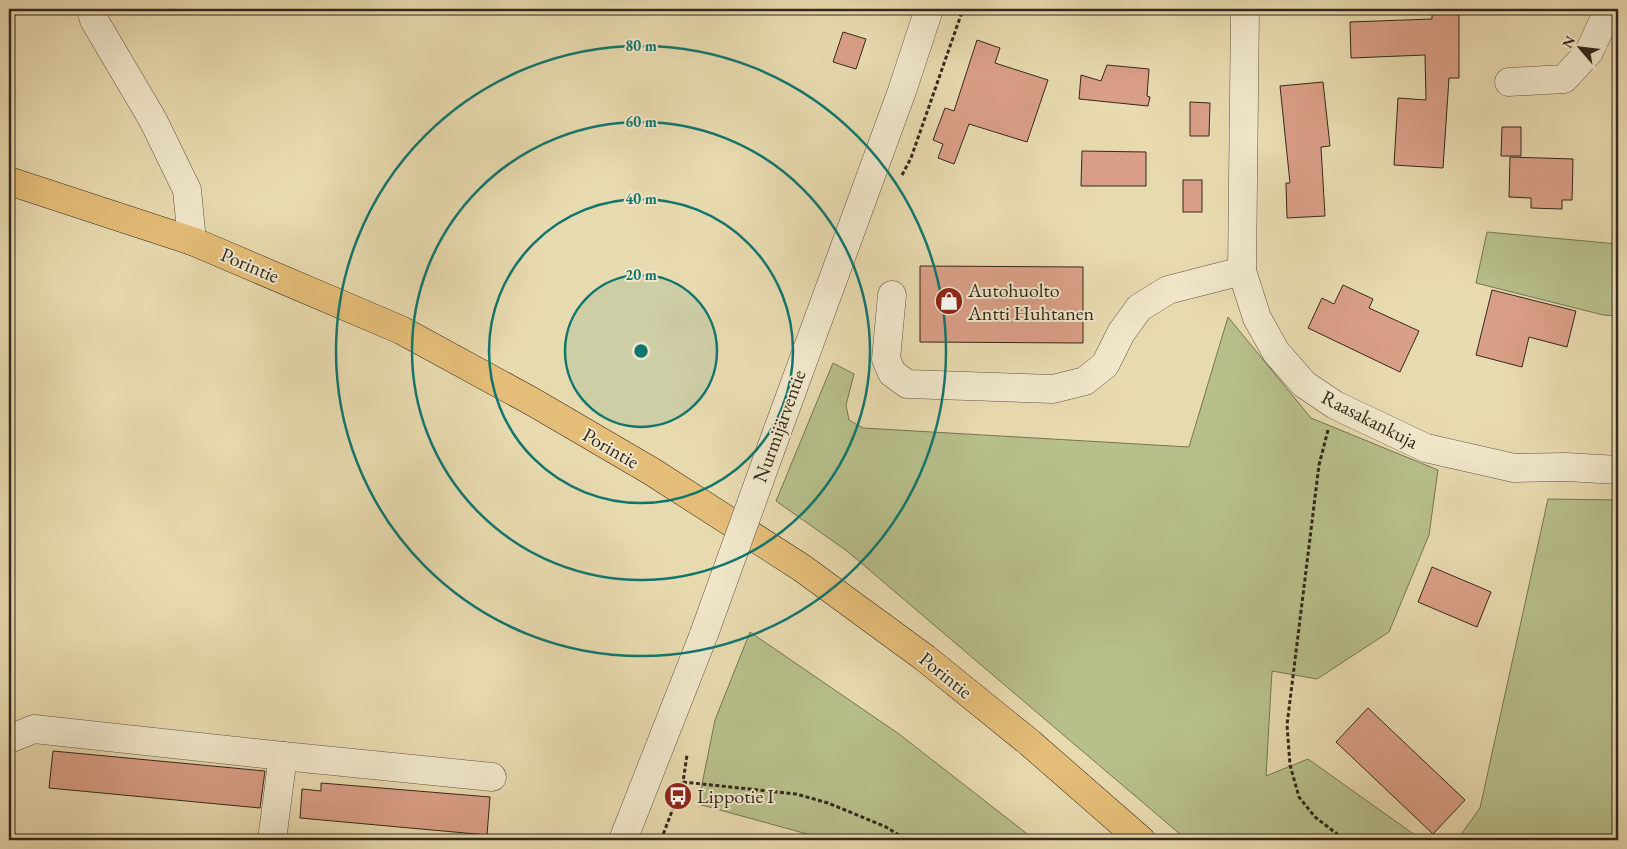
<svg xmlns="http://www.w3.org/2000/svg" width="1627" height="849" viewBox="0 0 1627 849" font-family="'EB Garamond',serif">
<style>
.green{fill:#b7bf8a;stroke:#767454}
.building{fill:#da9f87;stroke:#34281d}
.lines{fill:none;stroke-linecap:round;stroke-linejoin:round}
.minor-casing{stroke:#615442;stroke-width:29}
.highway-casing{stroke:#34281d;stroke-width:29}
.path{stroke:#34281d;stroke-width:3;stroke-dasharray:4 2.5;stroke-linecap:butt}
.minor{stroke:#f0e7cb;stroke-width:28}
.highway{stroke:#e4bd78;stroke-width:28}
.minor-bridge-casing{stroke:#615442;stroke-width:29;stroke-linecap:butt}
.minor-bridge{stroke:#f0e7cb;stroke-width:28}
.ring{fill:none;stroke:#0f766e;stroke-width:2.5}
.labels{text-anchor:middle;stroke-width:4;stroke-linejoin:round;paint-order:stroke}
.street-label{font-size:20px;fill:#34281d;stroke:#f0e7cb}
.poi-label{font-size:20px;fill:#34281d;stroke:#f0e7cb;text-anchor:start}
.centre{fill:#0f766e;stroke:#f0e7cb;stroke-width:2.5}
.ring-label{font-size:15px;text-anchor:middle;font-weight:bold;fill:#0f766e;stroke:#f0e7cb;stroke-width:4;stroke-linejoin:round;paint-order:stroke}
</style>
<rect width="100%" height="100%" fill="#e8daaf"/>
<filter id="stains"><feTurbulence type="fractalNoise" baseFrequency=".004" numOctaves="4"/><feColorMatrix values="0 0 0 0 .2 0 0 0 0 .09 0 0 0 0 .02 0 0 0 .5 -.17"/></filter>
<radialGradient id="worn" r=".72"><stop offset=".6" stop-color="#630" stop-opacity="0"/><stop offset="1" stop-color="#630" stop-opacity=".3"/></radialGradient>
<!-- green -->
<g class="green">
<polygon points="1487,232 1618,244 1618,316 1603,315 1476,283"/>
<polygon points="1228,317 1311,418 1438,470 1429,535 1389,632 1317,679 1272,671 1266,776 1308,759 1422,840 1187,840 847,551 776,501 833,363 854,374 846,405 849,420 863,428 1189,447"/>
<polygon points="1548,499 1618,500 1618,840 1457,840 1480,808"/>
<polygon points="750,632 899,734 1035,840 829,840 698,804 715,720"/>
</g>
<!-- building -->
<g class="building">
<polygon points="1432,9 1459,9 1459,78 1449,78 1443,168 1394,165 1398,98 1426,100 1425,55 1351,58 1350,22 1432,19"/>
<polygon points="843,32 866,39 856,69 833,62"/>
<polygon points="977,40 1000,48 995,63 1048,80 1027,142 969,124 954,164 938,158 943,144 933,140 945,108 954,111"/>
<polygon points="1107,65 1149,69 1147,96 1150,97 1148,106 1079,99 1081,75 1101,81"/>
<polygon points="1323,82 1330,146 1321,147 1325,216 1287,218 1286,183 1290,183 1280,86"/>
<polygon points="1190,102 1210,103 1209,136 1190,136"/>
<polygon points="1502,127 1521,127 1521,156 1501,156"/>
<polygon points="1082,151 1146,152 1146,186 1081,186"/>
<polygon points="1510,157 1573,159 1572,200 1562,200 1562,209 1531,208 1531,198 1509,197"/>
<rect x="1183" y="180" width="19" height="32"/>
<polygon points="920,266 1083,267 1083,343 920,342"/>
<polygon points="1343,285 1373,299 1369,308 1419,331 1400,372 1308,328 1322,298 1334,304"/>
<polygon points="1492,290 1576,311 1567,347 1529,337 1522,367 1476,355"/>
<polygon points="1432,567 1491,592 1477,627 1418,602"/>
<polygon points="1368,708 1465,800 1433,834 1336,742"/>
<polygon points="53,751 265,771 260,808 49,788"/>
<polygon points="321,783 490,797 487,835 300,818 302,789 321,791"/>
</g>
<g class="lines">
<defs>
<g id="minor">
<polyline points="91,9 94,20 153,120 187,190 192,241"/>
<polyline points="1245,9 1242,271 1257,318 1276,352 1304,384 1335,405 1426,448 1514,468 1566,467 1618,470"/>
<polyline points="1509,82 1564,79 1589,52 1609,9"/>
<polyline points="892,295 886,359 892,373 907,384 1053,389 1085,381 1105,365 1121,333 1139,308 1168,290 1242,271"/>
<polyline points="777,432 902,91 929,9"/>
<polyline points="9,739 34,729 283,756"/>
<polyline points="272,840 283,756 492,777"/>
<polyline points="623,840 704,634"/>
</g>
<polyline id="highway" points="9,181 192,241 401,330 533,402 651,471 802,568 925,658 1030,743 1141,840"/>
</defs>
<!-- minor casing -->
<use href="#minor" class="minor-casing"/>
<!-- highway casing -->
<use href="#highway" class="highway-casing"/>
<!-- path -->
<g class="path">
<polyline points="902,175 911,158 963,9"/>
<polyline points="1328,430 1319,465 1287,725 1290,765 1299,797 1315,817 1345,840"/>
<polyline points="683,782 796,794 828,803 886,827 907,840"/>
<polyline points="661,840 683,782 687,755"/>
</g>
<!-- minor -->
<use href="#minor" class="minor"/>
<!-- highway -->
<use href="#highway" class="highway"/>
<defs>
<polyline id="minor-bridge" points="704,634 777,432"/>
</defs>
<!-- minor-bridge casing -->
<use href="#minor-bridge" class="minor-bridge-casing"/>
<!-- minor-bridge -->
<use href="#minor-bridge" class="minor-bridge"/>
</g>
<!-- distance rings -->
<circle cx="641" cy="351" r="76" fill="#0f766e" fill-opacity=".12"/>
<g class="ring">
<circle cx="641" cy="351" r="76"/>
<circle cx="641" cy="351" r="152"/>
<circle cx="641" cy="351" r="229"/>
<circle cx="641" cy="351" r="305"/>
</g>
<!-- icons -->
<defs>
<symbol id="shop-disc" viewBox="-11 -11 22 22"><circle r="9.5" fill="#8f2418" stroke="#f0e7cb"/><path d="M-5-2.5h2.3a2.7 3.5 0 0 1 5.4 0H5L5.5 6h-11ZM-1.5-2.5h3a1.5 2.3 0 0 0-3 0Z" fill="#fff"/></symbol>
<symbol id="bus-disc" viewBox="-11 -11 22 22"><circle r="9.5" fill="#8f2418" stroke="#f0e7cb"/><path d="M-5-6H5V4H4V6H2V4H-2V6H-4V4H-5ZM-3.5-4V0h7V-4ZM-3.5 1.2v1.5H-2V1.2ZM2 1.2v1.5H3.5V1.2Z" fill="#fff"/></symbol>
</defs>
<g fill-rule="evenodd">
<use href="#shop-disc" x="933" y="285" width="32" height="32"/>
<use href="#bus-disc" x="662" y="780" width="32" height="32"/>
</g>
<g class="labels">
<!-- street labels -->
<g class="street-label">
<text transform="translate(250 265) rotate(23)" y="7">Porintie</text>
<text transform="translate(1370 419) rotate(27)" y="7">Raasakankuja</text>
<text transform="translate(779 426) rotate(-70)" y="7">Nurmijärventie</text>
<text transform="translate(611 448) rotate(30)" y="7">Porintie</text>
<text transform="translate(946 675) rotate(39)" y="7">Porintie</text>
</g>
<!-- poi labels -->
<g class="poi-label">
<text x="968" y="297">Autohuolto<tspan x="968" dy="23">Antti Huhtanen</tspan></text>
<text x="697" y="803">Lippotie I</text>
</g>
</g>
<circle cx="641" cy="351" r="8" class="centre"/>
<g class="ring-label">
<text x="641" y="51">80 m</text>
<text x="641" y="127">60 m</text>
<text x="641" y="204">40 m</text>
<text x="641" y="280">20 m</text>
</g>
<!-- margin -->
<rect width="1627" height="849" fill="none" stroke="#e8daaf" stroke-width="30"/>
<rect x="10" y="10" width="1607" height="829" fill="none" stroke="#34281d" stroke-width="2.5"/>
<rect x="15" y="15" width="1597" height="819" fill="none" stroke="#34281d"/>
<!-- north arrow -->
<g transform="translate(1580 48) rotate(298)" stroke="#f0e7cb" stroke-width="4" paint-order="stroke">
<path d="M0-4L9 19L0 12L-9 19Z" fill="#34281d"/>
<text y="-8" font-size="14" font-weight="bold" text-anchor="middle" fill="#34281d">N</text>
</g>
<rect width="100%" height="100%" filter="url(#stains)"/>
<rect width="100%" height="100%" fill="url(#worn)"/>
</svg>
